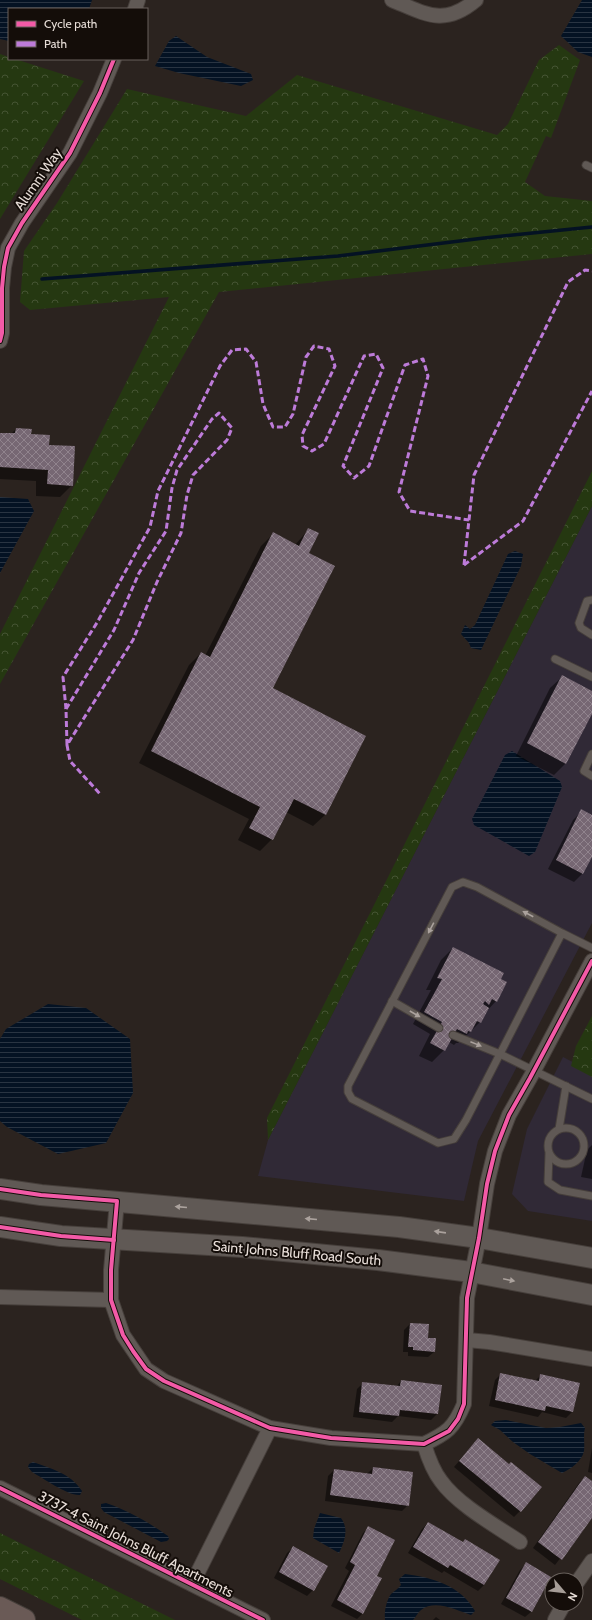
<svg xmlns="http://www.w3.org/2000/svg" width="592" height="1620" viewBox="0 0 592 1620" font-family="Cabin,sans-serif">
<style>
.commercial{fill:#302936}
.forest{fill:url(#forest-crowns)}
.water{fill:url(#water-rules)}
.shadow{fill:#0007}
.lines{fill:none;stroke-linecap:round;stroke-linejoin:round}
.stream{stroke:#041223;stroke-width:3.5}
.building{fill:url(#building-cross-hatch)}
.lane-casing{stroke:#463f3b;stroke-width:9}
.street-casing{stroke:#463f3b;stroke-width:16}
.secondary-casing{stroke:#463f3b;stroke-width:22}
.highway-casing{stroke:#463f3b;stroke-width:24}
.lane{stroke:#605955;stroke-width:7}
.street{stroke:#605955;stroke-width:14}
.secondary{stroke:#605955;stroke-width:20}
.highway{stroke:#6a5a56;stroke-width:22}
.quiet{stroke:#bd7bd9;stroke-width:3;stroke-dasharray:6 3;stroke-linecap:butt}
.cycleway-casing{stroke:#140d09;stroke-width:6}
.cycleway{stroke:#f35aa7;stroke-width:4}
.oneway{fill:#aba29d}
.labels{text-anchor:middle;stroke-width:4;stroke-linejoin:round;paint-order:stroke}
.street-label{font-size:14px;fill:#e8ded8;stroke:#140d09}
</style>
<defs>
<pattern id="forest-crowns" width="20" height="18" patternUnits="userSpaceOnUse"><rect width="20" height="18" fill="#253811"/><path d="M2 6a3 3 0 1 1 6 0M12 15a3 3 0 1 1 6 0" fill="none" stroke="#455433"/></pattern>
<pattern id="water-rules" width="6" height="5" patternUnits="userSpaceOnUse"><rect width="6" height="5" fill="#041223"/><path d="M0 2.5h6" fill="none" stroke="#293442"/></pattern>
<pattern id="building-cross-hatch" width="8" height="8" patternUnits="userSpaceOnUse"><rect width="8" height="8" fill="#766773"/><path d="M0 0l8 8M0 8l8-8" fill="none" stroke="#90838d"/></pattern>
</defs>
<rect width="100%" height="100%" fill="#2b231f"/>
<!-- commercial -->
<g class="commercial">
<polygon points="592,506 592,923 478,1141 464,1201 258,1176 268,1140"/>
<polygon points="563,1057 592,1072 592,1221 528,1211 512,1194 527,1129"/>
</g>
<!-- forest -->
<g class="forest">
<polygon points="559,45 580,60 551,138 546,136 525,182 545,196 592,201 592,254 219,292 0,684 0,634 169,297 30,310 20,302 24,251 57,203 127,89 246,116 297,75 497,135 508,124 539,60"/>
<polygon points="0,54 9,57 9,59 15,59 84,81 0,219"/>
<polygon points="592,471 592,506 268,1140 267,1118"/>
<polygon points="592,1016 592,1077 571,1066 576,1046"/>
<polygon points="0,1533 175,1620 82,1620 0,1579"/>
</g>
<!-- water -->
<g class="water">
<polygon points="0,0 92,0 89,9 9,9 9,41 0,39"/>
<polygon points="582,0 592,0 592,57 578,52 561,36"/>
<polygon points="176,36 207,57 251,74 253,80 241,86 179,73 155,66 169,41"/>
<polygon points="0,497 28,499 34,511 0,573"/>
<polygon points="515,551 523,554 521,566 481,650 471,648 469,643 461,634 465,625 470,629 475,625 508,554"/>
<polygon points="512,751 560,781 562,787 535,852 529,856 474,825 472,819 505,755"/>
<polygon points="48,1004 86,1008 130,1039 133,1093 106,1143 58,1154 7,1127 0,1121 0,1039 6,1029"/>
<path d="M506 1420 546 1428 560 1427 581 1423 585 1428C583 1436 585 1443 584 1451 582 1461 571 1469 562 1473L530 1454 513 1442 500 1430 491 1425 495 1421Z"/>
<path d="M33 1462C52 1469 70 1473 82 1491L80 1495C68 1496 43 1478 32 1472L28 1467 29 1464Z"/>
<path d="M106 1503C129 1511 148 1522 168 1536L169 1539 167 1541 161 1542 104 1512 101 1508V1504Z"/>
<path d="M320 1513 341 1518C349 1529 345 1541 339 1553L313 1538 314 1529Z"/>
<path d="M405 1574C432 1577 461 1586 475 1611L471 1615C456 1610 435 1599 421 1610 418 1612 416 1617 413 1620H385C384 1612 386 1601 391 1594 394 1591 398 1589 401 1585L399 1579Z"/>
</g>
<!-- shadow -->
<g class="shadow">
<polygon points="16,429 30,435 48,446 72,485 60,497 36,496 36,481 0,479 0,434 11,434"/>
<polygon points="309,529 308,553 271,688 325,815 313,826 286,812 272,839 260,851 238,840 249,819 139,763 189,665 201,653 205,656 261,546 273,534 295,545"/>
<polygon points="562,677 592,692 592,712 566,763 554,775 516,756 550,688"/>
<polygon points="582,811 592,816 592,854 583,873 574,882 548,869 573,820"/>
<polygon points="453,948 499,979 496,1001 486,1012 480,1022 468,1034 458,1043 456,1043 454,1045 449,1042 444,1050 432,1062 419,1056 430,1034 413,1024 431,990 426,990 441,960"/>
<polygon points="592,1145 592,1179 581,1177 587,1150"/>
<polygon points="410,1324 427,1339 434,1352 428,1357 408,1356 408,1352 403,1352 404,1330"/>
<polygon points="501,1374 535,1381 540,1376 572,1412 566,1418 542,1412 538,1417 489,1406 495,1380"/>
<polygon points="401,1381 437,1414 431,1420 398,1416 392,1422 353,1417 357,1389 363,1383 396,1387"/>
<polygon points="478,1439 520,1511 514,1517 454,1467"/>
<polygon points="592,1448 592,1473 588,1472"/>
<polygon points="373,1468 408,1505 402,1511 325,1501 328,1476 334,1470 367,1474"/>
<polygon points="585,1478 592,1483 592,1517 555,1565 533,1548 579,1483"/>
<polygon points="428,1523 484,1585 478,1591 444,1571 442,1573 408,1553 422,1529"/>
<polygon points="369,1527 376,1576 363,1613 357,1619 331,1606 349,1571 345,1568 363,1533"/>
<polygon points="293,1548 313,1590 307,1596 274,1578 287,1553"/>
<polygon points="526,1564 550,1577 531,1612 525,1617 501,1604 520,1570"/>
<polygon points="436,1617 440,1620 433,1620"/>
</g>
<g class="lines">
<!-- stream -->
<polyline class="stream" points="42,279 338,256 484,238 592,227"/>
</g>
<!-- building -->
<g class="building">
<polygon points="16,428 32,429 31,434 50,435 49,445 75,446 73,486 47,484 48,470 0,467 0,433 15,433"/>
<polygon points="308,528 319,533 309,553 335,566 273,688 366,736 326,815 294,799 273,840 249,828 260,807 151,751 201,652 210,657 273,532 299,546"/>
<polygon points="562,675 592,691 592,714 566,764 527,743"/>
<polygon points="581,809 592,815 592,857 583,874 556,860"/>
<polygon points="453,947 504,973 501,979 507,982 497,1002 492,999 489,1005 485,1001 483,1004 489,1008 481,1023 477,1021 471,1032 468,1031 467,1034 457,1029 445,1051 430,1043 442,1022 424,1012 442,979 437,978"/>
<polygon points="410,1323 429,1324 428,1338 436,1338 435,1352 413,1350 413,1347 408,1347"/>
<polygon points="500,1373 539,1381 540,1374 580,1383 573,1412 546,1406 545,1411 495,1400"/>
<polygon points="401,1380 442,1385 438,1414 400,1410 399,1416 359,1412 362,1382 400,1386"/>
<polygon points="478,1438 509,1464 511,1462 542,1487 521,1512 459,1461"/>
<polygon points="373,1467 413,1472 409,1506 330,1495 334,1469 372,1474"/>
<polygon points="585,1476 592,1481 592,1518 562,1560 538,1542"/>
<polygon points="428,1522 463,1542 465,1539 500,1560 484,1585 450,1565 448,1568 413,1547"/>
<polygon points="368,1526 395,1540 377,1576 382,1578 363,1614 337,1600 355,1565 350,1562"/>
<polygon points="293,1546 328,1566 314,1591 279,1572"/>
<polygon points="526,1562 551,1577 532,1612 506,1598"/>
</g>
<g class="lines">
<defs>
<g id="lane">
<polyline points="586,165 592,168"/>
<polyline points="592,600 587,601 579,623 581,628 592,635"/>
<polyline points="555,659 592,677"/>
<polyline points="592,754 584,771 592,776"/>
<polyline points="562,933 477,887 463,882 452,887 348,1086 348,1092 352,1099 438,1143 454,1139 466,1120 562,933 592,948"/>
<polyline points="392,1001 439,1028"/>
<polyline points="453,1035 500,1054 592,1099"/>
<circle cx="566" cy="1146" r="18"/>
<polyline points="559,1129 566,1086"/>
<polyline points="549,1154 548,1182 560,1190 592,1196"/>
</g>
<g id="street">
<path d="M392 0C426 14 444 27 476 0"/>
<polyline points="135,9 138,0"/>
<polyline points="0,341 2,333 2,288 4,267 8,248 22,223 70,153 100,93 114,59"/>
<path d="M117 1201 111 1270V1300L123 1335 146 1369 164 1381 270 1428 331 1438 424 1444C447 1433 454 1428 464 1404L467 1298 479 1238 487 1184 495 1151 509 1115 530 1078 592 961"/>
<polyline points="0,1297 111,1300"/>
<polyline points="467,1340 489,1342 592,1359"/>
<path d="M424 1444C428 1457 433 1471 441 1481 457 1504 496 1526 520 1542"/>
<polyline points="0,1488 263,1620"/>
<polyline points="192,1584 270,1428"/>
<polyline points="576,1584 592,1561"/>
<polyline points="555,1620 564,1604"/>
</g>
<g id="secondary">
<polyline points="0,1189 41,1195 399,1227 479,1238 592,1258"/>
<polyline points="0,1227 61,1236 242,1247 378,1260 471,1272 592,1295"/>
</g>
<polyline id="highway" points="0,1608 24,1620"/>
</defs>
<!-- lane casing -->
<use href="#lane" class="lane-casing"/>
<!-- street casing -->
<use href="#street" class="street-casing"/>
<!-- secondary casing -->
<use href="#secondary" class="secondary-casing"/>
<!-- highway casing -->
<use href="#highway" class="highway-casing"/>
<!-- lane -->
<use href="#lane" class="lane"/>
<!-- street -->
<use href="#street" class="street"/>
<!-- secondary -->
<use href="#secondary" class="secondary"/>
<!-- highway -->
<use href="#highway" class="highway"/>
<!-- quiet -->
<g class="quiet">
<polyline points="464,565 474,475 568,282 585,270 592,271"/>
<polyline points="464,565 523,521 592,391"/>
<polyline points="66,709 63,677 98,621 150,527 158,491 220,366 232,350 246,349 256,362 263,404 273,427 285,427 293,414 306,357 314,346 329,349 335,366 302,435 303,446 312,451 324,444 364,356 376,354 383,368 343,466 354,478 369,466 405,365 423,359 428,376 399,492 410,511 469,520"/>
<polyline points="67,745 66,709 114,630 139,573 166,531 172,488 177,470 212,419 219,413 232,428 227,440 193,475 187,495 181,533 157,582 133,640 67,745 70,761 101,795"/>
</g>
<defs>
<g id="cycleway">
<polyline points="0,341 2,333 2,288 4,267 8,248 22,223 70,153 100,93 114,59"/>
<polyline points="0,1189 41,1195 117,1201 111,1270 111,1300 123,1335 133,1351 146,1369 164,1381 270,1428 331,1438 424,1444 449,1431 458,1419 464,1404 467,1298 479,1238 487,1184 495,1151 509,1115 530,1078 592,961"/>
<polyline points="0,1227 61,1236 114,1240"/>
<polyline points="0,1488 263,1620"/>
</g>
</defs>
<!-- cycleway casing -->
<use href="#cycleway" class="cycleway-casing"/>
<!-- cycleway -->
<use href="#cycleway" class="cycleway"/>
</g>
<!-- one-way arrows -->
<defs><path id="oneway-solid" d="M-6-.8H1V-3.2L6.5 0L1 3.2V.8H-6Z"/></defs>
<g class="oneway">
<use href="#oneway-solid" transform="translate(528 914) rotate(-152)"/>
<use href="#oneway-solid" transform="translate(431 928) rotate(118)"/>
<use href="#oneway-solid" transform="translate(415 1014) rotate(30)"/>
<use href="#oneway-solid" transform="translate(476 1044) rotate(22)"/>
<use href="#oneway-solid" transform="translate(181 1207) rotate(-175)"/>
<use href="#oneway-solid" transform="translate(311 1219) rotate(-175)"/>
<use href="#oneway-solid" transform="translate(440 1232) rotate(-172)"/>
<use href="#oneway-solid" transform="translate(509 1280) rotate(12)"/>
</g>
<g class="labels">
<!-- street labels -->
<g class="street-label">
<text transform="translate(38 179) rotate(-55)" y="5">Alumni Way</text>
<text transform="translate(297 1253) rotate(5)" y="5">Saint Johns Bluff Road South</text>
<text transform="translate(136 1544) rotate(27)" y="5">3737-4 Saint Johns Bluff Apartments</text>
</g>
</g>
<!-- legend -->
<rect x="8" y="8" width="140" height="52" fill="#140d09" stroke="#69615c"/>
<rect x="16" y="21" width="20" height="6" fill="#f35aa7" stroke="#69615c"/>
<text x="44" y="28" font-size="12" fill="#e8ded8">Cycle path</text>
<rect x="16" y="41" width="20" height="6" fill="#bd7bd9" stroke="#69615c"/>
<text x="44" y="48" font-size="12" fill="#e8ded8">Path</text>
<!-- north arrow -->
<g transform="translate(564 1592) rotate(118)"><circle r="19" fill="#140d09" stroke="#69615c"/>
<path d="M0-3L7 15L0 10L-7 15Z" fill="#a69d97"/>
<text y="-6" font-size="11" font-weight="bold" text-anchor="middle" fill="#e8ded8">N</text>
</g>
</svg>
